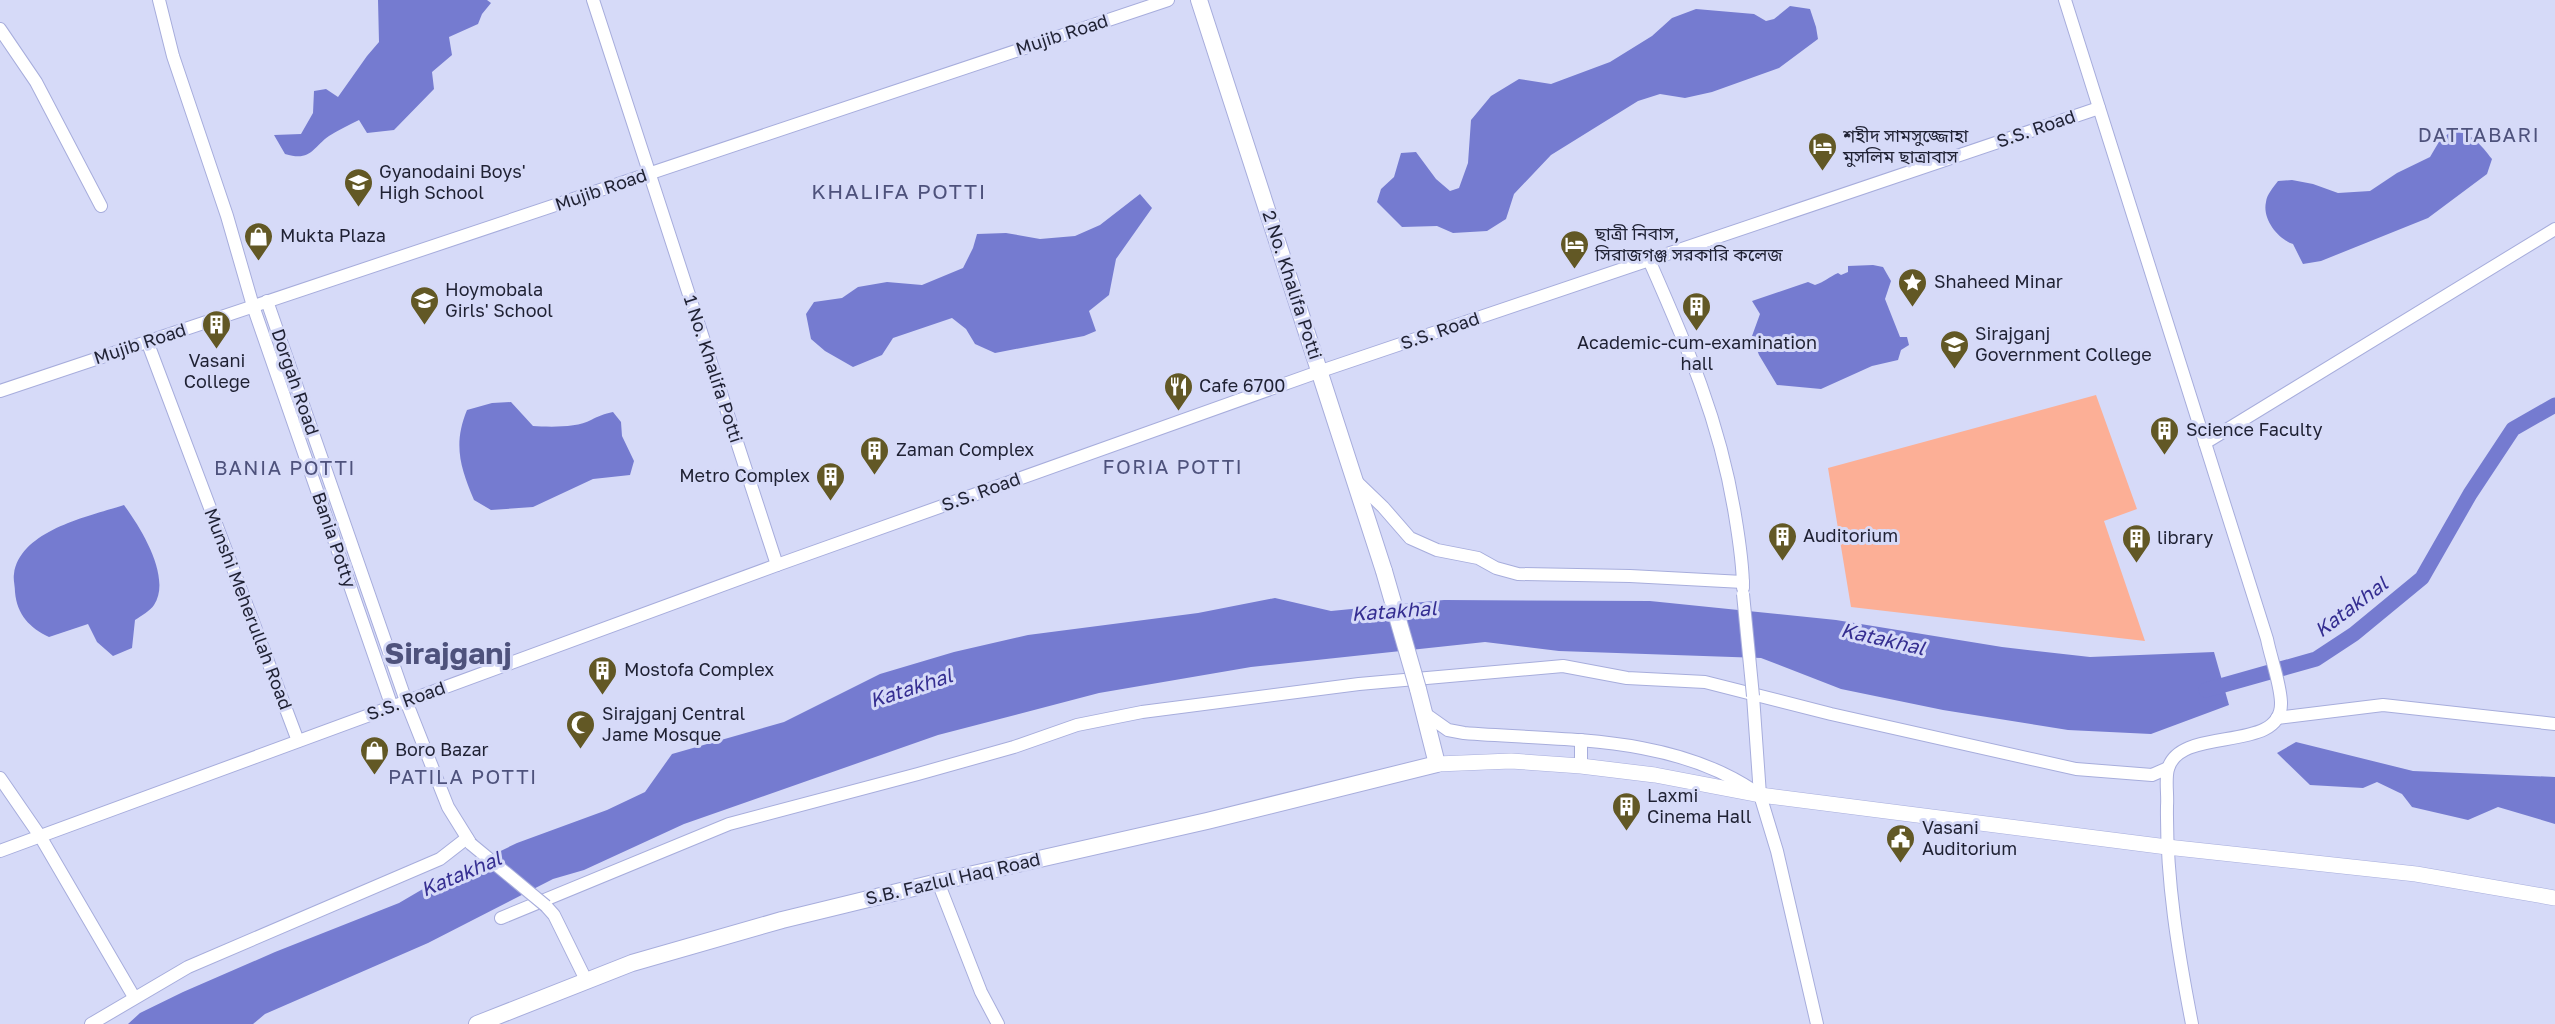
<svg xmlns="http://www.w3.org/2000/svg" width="2555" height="1024" viewBox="0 0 2555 1024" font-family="'Golos Text','Noto Sans Bengali',sans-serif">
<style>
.green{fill:#fcaf96}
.water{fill:#757bd0}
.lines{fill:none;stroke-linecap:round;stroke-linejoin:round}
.canal{stroke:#757bd0;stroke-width:15}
.minor-casing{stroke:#a7addc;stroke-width:14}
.tertiary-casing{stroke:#a7addc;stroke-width:16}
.secondary-casing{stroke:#a7addc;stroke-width:18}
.minor{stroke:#fff;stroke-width:12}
.tertiary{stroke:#fff;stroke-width:15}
.secondary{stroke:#fff;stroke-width:16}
.minor-bridge-casing{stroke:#a7addc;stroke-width:14;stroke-linecap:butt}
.secondary-bridge-casing{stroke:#a7addc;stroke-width:18;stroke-linecap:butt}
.minor-bridge{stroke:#fff;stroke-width:12}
.secondary-bridge{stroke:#fff;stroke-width:16}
.labels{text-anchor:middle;stroke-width:6;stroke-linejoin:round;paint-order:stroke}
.street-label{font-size:18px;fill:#1f2133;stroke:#d6daf8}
.poi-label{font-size:18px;fill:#1f2133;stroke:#d6daf8;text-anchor:start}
.neighbourhood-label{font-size:20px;letter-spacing:1.5px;fill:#4e527c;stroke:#d6daf8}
.water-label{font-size:20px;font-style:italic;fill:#352e91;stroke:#d6daf8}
.quarter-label{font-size:21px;letter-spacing:1.5px;fill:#4e527c;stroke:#d6daf8}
.town-label{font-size:30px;font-weight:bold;fill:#4e527c;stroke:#d6daf8}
</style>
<rect width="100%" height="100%" fill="#d6daf8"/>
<!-- green -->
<polygon class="green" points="2096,395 2137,509 2104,521 2145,641 1851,607 1828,468"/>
<!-- water -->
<g class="water">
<path d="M378 0H487L491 3 482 14 478 24 449 37 452 55 432 72 434 89 394 130 367 133 359 120C349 125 338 130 329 136 312 148 311 162 285 154L274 135 301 134 313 113 314 91 326 89 338 97 367 56 379 42Z"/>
<polygon points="1790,6 1810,9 1816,27 1818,39 1779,68 1712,92 1685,98 1660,94 1638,101 1551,155 1514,194 1506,219 1487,231 1453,233 1437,226 1402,227 1377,202 1381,189 1394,177 1401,153 1416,152 1436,179 1450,191 1459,188 1468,163 1471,120 1491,96 1519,79 1551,84 1610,62 1652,36 1672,18 1696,9 1754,14 1766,21 1774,19"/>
<path d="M2452 131C2471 132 2481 145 2492 159L2487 174 2428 218 2321 261 2303 264 2293 244C2278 239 2262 219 2266 202 2267 194 2273 188 2278 181L2292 180 2313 184 2338 193 2370 191 2397 173 2430 157 2440 140Z"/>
<polygon points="1140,194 1152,208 1116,259 1109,295 1089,311 1096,331 1084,336 995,353 975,344 966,329 952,318 893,338 882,355 853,367 825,351 811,339 806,314 814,302 842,298 858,287 887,282 922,285 963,268 973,248 977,234 1006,233 1040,239 1075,236 1100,225"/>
<path d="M1873 265 1883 267 1891 281 1885 299 1900 337H1907L1909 345 1901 350 1898 360 1872 366 1821 389 1777 385 1759 355 1752 336 1760 314 1752 301 1808 282 1815 285C1824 282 1829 277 1838 273L1841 275 1848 272V266Z"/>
<path d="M511 402 533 426C548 427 577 428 591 420 599 416 604 414 613 412L621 422 622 436 634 461 630 475 593 479 533 507 491 510 474 500C460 467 453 444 467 410L492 403Z"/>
<path d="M124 505C141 528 172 578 154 605 150 611 141 616 135 620L132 648 113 656 97 642 88 624 49 637C30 628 17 615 15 592 15 586 13 579 14 574 20 530 90 516 124 505Z"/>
<polygon points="1275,598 1331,611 1444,600 1650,601 1836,620 2002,647 2090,657 2214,652 2229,705 2151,734 2068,730 1943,710 1841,689 1761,658 1559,651 1485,642 1251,667 1099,693 938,735 684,824 584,870 553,879 428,943 265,1014 253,1024 128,1024 140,1013 183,992 275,952 399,903 428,886 517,843 607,810 645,792 672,754 784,722 880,674 954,652 1028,635 1198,613"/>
<polygon points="2296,742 2413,771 2555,777 2555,824 2498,807 2468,820 2412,807 2402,794 2377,782 2363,788 2310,785 2277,753"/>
</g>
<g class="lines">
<!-- canal -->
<polyline class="canal" points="2206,690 2316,659 2354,634 2422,578 2470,494 2513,429 2555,405"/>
<defs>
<g id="minor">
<polyline points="159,0 173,56 227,216 253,306 392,707"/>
<polyline points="593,0 777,565"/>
<path d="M2065 0 2267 639C2271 659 2280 682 2281 702 2283 755 2180 724 2168 769 2165 780 2168 795 2167 806 2166 879 2178 952 2192 1024"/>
<polyline points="0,29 36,82 101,206"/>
<path d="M1649 260C1687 346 1720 421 1735 515 1739 539 1743 564 1743 588"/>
<polyline points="267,301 406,701 448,807 471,844"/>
<polyline points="147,341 298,741"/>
<polyline points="0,391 1168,0"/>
<polyline points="2205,443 2555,229"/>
<polyline points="1357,482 1383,507 1410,538 1437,550 1478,558 1496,568 1518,574 1630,576 1743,582"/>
<polyline points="1753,696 1760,795 1777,851 1817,1024"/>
<path d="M1424 713 1448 730 1464 733C1562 741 1669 734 1754 791"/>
<polyline points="2277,718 2383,705 2555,724"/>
<polyline points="1581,740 1581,766"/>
<polyline points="0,778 40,836 134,997"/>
<polyline points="0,851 777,565 1321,371 2099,108"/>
<polyline points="938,882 981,992 998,1024"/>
<polyline points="546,906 554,915 586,980"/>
<polyline points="501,918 729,824 918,774 1014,747 1077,725 1142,712 1359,684 1563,666 1627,678 1705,682 1831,714 2076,769 2152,775 2168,768"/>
<polyline points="91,1024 188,967 440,859 467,838"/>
</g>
<polyline id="tertiary" points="1437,764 1511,761 1581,766 1655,775 1760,795 2167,847 2416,874 2555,898"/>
<g id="secondary">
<polyline points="1199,0 1384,571"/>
<polyline points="477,1024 632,963 782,920 938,882 1207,821 1437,764 1418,689"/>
</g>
</defs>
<!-- minor casing -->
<use href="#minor" class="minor-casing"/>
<!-- tertiary casing -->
<use href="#tertiary" class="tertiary-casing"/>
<!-- secondary casing -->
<use href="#secondary" class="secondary-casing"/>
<!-- minor -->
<use href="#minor" class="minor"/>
<!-- tertiary -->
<use href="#tertiary" class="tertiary"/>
<!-- secondary -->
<use href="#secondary" class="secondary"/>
<defs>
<g id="minor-bridge">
<polyline points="1743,594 1753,696"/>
<polyline points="471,844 546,906"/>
</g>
<polyline id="secondary-bridge" points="1384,571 1418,689"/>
</defs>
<!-- minor-bridge casing -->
<use href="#minor-bridge" class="minor-bridge-casing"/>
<!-- secondary-bridge casing -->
<use href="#secondary-bridge" class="secondary-bridge-casing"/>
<!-- minor-bridge -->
<use href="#minor-bridge" class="minor-bridge"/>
<!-- secondary-bridge -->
<use href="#secondary-bridge" class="secondary-bridge"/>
</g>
<!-- icons -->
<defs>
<symbol id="hotel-pin" viewBox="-11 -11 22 30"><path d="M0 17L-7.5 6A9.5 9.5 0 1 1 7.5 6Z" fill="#625825" stroke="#d6daf8"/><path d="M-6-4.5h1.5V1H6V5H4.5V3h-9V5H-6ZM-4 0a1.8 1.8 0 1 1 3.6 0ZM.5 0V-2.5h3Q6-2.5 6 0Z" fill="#fff"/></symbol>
<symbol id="school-pin" viewBox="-11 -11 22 30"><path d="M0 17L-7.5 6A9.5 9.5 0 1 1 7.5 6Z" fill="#625825" stroke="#d6daf8"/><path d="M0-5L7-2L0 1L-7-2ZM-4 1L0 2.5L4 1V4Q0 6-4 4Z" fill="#fff"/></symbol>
<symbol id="shop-pin" viewBox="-11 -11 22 30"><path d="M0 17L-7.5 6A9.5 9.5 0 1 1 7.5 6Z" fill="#625825" stroke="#d6daf8"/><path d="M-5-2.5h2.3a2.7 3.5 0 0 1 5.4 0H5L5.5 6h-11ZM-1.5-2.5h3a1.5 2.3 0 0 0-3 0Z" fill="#fff"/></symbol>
<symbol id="sight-pin" viewBox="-11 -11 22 30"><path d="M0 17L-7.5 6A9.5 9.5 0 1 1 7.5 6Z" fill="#625825" stroke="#d6daf8"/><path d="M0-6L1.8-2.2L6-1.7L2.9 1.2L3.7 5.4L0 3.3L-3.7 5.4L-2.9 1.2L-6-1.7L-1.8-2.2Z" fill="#fff"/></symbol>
<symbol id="building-pin" viewBox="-11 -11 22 30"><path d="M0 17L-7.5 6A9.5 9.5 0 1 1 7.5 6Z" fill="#625825" stroke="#d6daf8"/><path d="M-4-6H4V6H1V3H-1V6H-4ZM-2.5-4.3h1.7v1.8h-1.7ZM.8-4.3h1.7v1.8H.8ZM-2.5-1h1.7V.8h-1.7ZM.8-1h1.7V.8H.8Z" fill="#fff"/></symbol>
<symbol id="university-pin" viewBox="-11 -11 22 30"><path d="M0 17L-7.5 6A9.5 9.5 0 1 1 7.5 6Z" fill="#625825" stroke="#d6daf8"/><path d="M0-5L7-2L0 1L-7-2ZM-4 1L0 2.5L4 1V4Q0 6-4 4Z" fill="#fff"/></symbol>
<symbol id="restaurant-pin" viewBox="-11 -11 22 30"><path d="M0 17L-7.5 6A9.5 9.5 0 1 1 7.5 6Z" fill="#625825" stroke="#d6daf8"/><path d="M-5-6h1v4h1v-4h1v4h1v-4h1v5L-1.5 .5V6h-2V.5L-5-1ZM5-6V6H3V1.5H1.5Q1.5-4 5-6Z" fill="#fff"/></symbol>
<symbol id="mosque-pin" viewBox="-11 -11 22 30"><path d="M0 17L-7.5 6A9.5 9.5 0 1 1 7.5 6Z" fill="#625825" stroke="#d6daf8"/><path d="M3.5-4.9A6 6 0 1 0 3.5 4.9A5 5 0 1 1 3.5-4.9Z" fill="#fff"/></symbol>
<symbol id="civic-pin" viewBox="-11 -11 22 30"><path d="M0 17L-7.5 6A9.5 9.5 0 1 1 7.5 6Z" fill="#625825" stroke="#d6daf8"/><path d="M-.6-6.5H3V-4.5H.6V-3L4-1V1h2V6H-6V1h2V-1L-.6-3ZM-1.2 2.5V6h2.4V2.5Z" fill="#fff"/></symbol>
</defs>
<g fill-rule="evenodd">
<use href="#hotel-pin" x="1806" y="130" width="33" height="45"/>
<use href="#school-pin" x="342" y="166" width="33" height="45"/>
<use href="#shop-pin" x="242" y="220" width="33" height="45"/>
<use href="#hotel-pin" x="1558" y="228" width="33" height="45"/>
<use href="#sight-pin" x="1896" y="266" width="33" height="45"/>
<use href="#school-pin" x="408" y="284" width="33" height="45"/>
<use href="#building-pin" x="1680" y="290" width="33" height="45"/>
<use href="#building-pin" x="200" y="308" width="33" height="45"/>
<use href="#university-pin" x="1938" y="328" width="33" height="45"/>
<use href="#restaurant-pin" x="1162" y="370" width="33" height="45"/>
<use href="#building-pin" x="2148" y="414" width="33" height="45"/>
<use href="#building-pin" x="858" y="434" width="33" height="45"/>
<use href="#building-pin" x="814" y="460" width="33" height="45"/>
<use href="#building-pin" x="1766" y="520" width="33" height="45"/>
<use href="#building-pin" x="2120" y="522" width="33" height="45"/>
<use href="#building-pin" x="586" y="654" width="33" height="45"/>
<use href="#mosque-pin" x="564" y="708" width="33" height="45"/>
<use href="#shop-pin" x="358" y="734" width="33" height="45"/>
<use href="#building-pin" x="1610" y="790" width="33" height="45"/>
<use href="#civic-pin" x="1884" y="822" width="33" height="45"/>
</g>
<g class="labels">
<!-- street labels -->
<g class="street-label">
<text transform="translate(1062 35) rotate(-18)" y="6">Mujib Road</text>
<text transform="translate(2036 129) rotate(-19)" y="6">S.S. Road</text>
<text transform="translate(601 190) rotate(-19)" y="6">Mujib Road</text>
<text transform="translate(1292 285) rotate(72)" y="6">2 No. Khalifa Potti</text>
<text transform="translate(1440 331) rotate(-19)" y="6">S.S. Road</text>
<text transform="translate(140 344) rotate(-18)" y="6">Mujib Road</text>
<text transform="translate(713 369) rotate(72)" y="6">1 No. Khalifa Potti</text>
<text transform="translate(295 382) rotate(71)" y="6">Dorgah Road</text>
<text transform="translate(981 492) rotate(-20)" y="6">S.S. Road</text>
<text transform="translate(334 540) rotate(71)" y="6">Bania Potty</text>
<text transform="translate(248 609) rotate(69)" y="6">Munshi Meherullah Road</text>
<text transform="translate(406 701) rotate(-20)" y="6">S.S. Road</text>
<text transform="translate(953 879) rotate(-13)" y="6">S.B. Fazlul Haq Road</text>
</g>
<!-- poi labels -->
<g class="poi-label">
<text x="1843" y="142">শহীদ সামসুজ্জোহা<tspan x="1843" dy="21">মুসলিম ছাত্রাবাস</tspan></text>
<text x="379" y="178">Gyanodaini Boys'<tspan x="379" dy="21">High School</tspan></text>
<text x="1595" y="240">ছাত্রী নিবাস,<tspan x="1595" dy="21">সিরাজগঞ্জ সরকারি কলেজ</tspan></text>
<text x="280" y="242">Mukta Plaza</text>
<text x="1934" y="288">Shaheed Minar</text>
<text x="445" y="296">Hoymobala<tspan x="445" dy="21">Girls' School</tspan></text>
<text x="1975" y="340">Sirajganj<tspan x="1975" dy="21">Government College</tspan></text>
<text x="1697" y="349" text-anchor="middle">Academic-cum-examination<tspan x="1697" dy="21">hall</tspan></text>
<text x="217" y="367" text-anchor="middle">Vasani<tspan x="217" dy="21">College</tspan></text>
<text x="1199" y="392">Cafe 6700</text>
<text x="2186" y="436">Science Faculty</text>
<text x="896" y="456">Zaman Complex</text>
<text x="810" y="482" text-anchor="end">Metro Complex</text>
<text x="1803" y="542">Auditorium</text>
<text x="2157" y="544">library</text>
<text x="624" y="676">Mostofa Complex</text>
<text x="602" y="720">Sirajganj Central<tspan x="602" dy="21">Jame Mosque</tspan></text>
<text x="395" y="756">Boro Bazar</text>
<text x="1647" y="802">Laxmi<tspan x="1647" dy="21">Cinema Hall</tspan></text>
<text x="1922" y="834">Vasani<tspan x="1922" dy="21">Auditorium</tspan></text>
</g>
<!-- neighbourhood labels -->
<g class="neighbourhood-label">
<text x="2479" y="142">DATTABARI</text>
<text x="1173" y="474">FORIA POTTI</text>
<text x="285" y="475">BANIA POTTI</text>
<text x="463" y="784">PATILA POTTI</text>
</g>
<!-- water labels -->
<g class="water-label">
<text transform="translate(2351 607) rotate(-37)" y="7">Katakhal</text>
<text transform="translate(1394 611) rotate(-4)" y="7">Katakhal</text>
<text transform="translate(1883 639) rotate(13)" y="7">Katakhal</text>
<text transform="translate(911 688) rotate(-18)" y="7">Katakhal</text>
<text transform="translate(461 874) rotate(-23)" y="7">Katakhal</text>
</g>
<!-- quarter labels -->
<g class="quarter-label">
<text x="899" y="199">KHALIFA POTTI</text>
</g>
<!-- town labels -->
<g class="town-label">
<text x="448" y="664">Sirajganj</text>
</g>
</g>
</svg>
